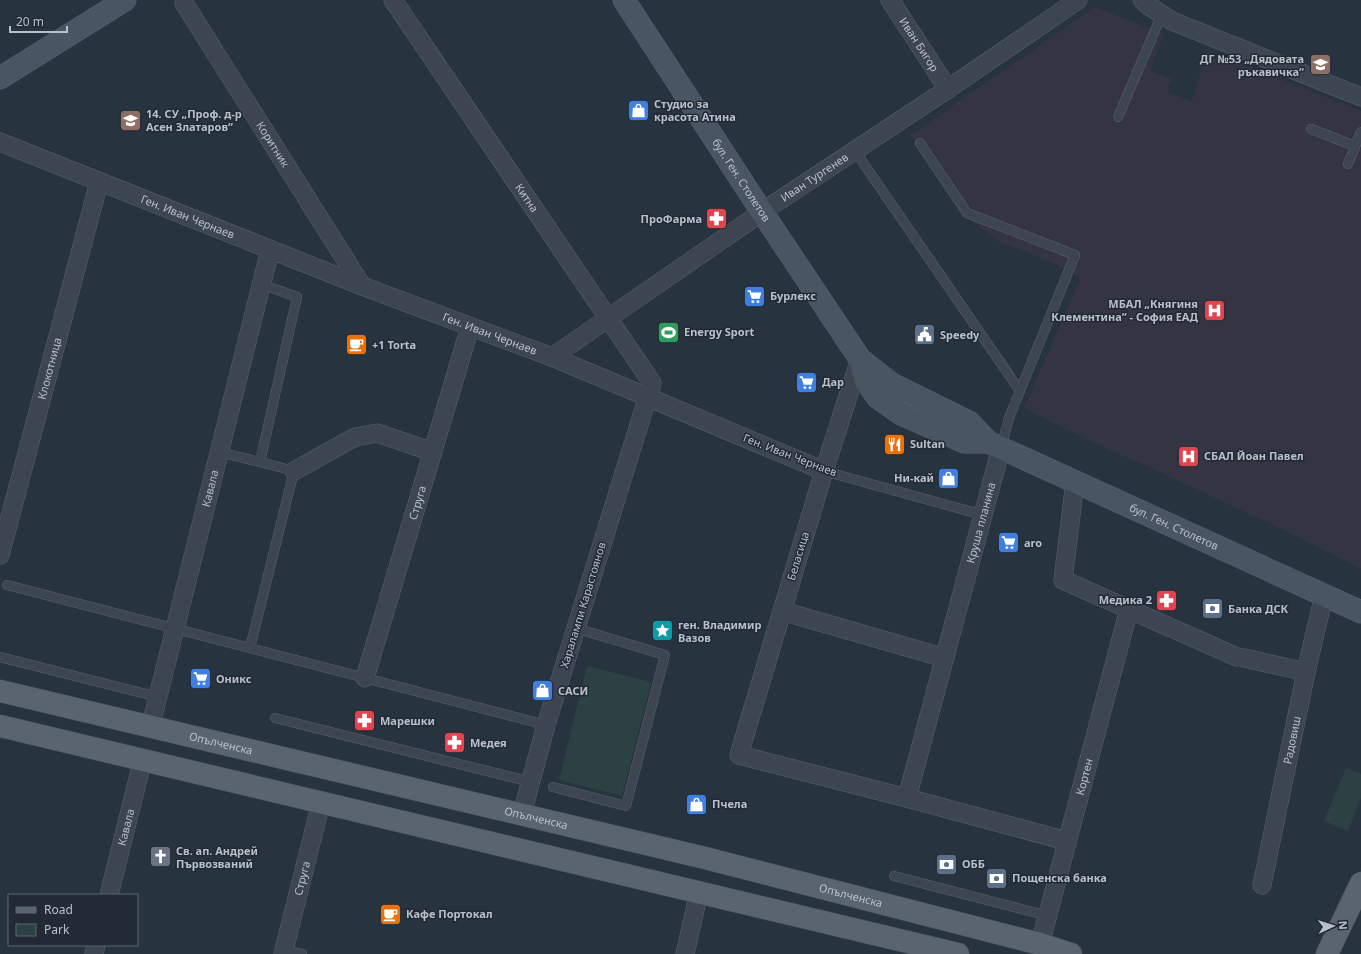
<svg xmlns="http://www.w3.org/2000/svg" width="1361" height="954" viewBox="0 0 1361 954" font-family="'Noto Sans',sans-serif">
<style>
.medical{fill:#353442}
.green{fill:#2b4142}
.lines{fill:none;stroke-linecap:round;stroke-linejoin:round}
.lane-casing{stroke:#5a636d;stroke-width:10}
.street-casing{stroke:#5a636d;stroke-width:19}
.secondary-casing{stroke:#5a636d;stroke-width:23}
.primary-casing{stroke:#464e59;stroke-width:23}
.lane{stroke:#3c4550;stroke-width:9}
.street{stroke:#3c4550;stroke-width:18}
.secondary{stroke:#4a5563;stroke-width:22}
.primary{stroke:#5a6470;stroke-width:22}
.labels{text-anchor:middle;stroke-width:3;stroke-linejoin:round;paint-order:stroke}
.street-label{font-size:11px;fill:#b9c0ca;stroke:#212a35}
.poi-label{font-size:11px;font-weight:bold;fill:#b9c0ca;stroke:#212a35;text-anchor:start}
</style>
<rect width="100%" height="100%" fill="#283340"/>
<!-- medical -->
<polygon class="medical" points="1095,7 1164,34 1150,71 1172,79 1167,92 1192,101 1208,50 1361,111 1361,569 1290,533 1140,463 1113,452 1024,408 1081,277 1051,262 996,240 963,214 911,135"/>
<!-- green -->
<g class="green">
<polygon points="587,666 651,682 622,796 559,780"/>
<polygon points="1346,768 1361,774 1361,798 1348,831 1324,821"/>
</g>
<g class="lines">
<defs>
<g id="lane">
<polyline points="1118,117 1162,14"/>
<polyline points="1311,129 1355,146"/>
<polyline points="920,143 967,213 1075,255 1009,418 1001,448"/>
<polyline points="855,151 1020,391"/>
<polyline points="1348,164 1361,132"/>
<polyline points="219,452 260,462 297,297 261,284"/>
<polyline points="824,471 983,515"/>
<polyline points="7,585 546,725"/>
<polyline points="250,648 294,471 260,462"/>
<polyline points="0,657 158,697"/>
<polyline points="275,718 531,782"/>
<polyline points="553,787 626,806 665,655 575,628"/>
<polyline points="894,876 1048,916"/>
<polyline points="284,950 302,954"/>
</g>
<g id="street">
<path id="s1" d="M393 0 652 383 546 725 522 814"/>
<path id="s2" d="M890 0 948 89"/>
<polyline points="1142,0 1149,6 1172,21 1361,97"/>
<path id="s3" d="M184 3 362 286"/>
<path id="s4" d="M0 142 362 286 552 357 824 471"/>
<path id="s5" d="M552 357 762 212 948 89 1078 0"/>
<polyline points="860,359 824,471 739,755 907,798 1067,841"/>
<polyline points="294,471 355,437 377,433 433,452"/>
<polyline points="1075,482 1063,580 1237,657"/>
<path id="s6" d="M0 555 99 182"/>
<polyline points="782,611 945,658"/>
<polyline points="1244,658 1306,672"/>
<path id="s7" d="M365 678 470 327"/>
<path id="s8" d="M150 728 270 250"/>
<path id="s9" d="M907 798 1001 448"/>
<path id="s10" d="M1262 885 1306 672 1324 595"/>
<path id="s11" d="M109 895 143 759"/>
<path id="s12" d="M1040 944 1129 609"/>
<polyline points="94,954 96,945"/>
<path id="s13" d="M283 954 321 803"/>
<polyline points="685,954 699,892"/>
</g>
<g id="secondary">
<path id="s14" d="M624 0 762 212 860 359 892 384 969 422 988 442 1361 612"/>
<polyline points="0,78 125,0"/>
<polyline points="860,359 866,381 877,397 901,414 964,442 988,442"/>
</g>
<g id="primary">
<path id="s15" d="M0 691 701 857 1040 944 1071 954"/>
<polyline points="0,726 958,954"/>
<polyline points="1327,954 1361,883"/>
</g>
</defs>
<!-- lane casing -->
<use href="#lane" class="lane-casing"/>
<!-- street casing -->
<use href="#street" class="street-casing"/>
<!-- secondary casing -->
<use href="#secondary" class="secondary-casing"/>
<!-- primary casing -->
<use href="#primary" class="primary-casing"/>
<!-- lane -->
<use href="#lane" class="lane"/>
<!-- street -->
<use href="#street" class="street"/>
<!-- secondary -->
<use href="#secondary" class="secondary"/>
<!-- primary -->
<use href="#primary" class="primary"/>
</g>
<!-- icons -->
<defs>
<symbol id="school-square" viewBox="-11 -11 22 22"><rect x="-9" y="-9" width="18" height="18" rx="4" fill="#8d6e63" stroke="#212a35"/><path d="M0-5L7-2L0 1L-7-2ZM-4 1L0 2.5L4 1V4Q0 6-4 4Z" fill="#fff"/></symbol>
<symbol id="shop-square" viewBox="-11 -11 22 22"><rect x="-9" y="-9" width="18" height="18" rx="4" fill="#3f7fe0" stroke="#212a35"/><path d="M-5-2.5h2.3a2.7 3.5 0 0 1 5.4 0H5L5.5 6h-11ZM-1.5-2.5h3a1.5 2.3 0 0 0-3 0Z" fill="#fff"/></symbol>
<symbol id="pharmacy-square" viewBox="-11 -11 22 22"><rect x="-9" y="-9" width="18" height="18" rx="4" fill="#e0444e" stroke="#212a35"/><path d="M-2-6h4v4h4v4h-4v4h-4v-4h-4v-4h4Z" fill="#fff"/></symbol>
<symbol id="supermarket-square" viewBox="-11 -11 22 22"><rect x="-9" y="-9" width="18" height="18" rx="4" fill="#3f7fe0" stroke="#212a35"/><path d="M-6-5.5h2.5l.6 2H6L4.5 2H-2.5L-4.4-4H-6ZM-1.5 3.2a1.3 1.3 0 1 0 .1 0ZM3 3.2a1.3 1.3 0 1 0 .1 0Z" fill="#fff"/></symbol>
<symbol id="hospital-square" viewBox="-11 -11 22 22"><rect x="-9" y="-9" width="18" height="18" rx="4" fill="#e0444e" stroke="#212a35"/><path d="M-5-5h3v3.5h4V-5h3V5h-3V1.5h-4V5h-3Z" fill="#fff"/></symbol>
<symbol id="stadium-square" viewBox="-11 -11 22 22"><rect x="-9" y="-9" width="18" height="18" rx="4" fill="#2e9e5b" stroke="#212a35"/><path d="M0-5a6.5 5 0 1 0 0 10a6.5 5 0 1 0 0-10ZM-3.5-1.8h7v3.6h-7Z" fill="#fff"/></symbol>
<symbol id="civic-square" viewBox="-11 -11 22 22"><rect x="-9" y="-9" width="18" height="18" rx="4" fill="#5c6f8a" stroke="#212a35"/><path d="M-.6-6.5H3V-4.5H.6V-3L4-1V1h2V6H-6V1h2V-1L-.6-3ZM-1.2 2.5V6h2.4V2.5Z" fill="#fff"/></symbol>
<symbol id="cafe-square" viewBox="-11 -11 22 22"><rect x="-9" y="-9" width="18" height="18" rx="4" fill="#e8710a" stroke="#212a35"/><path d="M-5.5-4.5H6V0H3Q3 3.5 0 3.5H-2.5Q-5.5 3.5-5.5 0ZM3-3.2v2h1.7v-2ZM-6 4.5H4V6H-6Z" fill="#fff"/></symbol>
<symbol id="restaurant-square" viewBox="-11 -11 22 22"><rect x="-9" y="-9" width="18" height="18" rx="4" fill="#e8710a" stroke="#212a35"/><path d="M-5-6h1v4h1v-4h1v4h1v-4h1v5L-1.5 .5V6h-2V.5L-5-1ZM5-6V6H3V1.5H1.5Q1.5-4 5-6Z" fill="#fff"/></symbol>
<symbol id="bank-square" viewBox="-11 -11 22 22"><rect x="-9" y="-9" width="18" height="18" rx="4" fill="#5c6f8a" stroke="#212a35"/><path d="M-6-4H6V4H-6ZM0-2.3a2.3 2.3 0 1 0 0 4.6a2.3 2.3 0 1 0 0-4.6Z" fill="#fff"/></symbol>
<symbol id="sight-square" viewBox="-11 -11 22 22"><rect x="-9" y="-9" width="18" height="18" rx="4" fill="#0f9aa8" stroke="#212a35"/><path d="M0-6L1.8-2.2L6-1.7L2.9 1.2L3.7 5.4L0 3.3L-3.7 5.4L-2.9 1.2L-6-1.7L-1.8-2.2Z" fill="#fff"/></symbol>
<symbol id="church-square" viewBox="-11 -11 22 22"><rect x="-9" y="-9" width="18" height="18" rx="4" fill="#6b7280" stroke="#212a35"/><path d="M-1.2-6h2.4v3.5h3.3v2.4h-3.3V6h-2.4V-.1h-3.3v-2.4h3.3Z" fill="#fff"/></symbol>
</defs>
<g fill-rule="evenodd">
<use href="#school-square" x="1308" y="52" width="25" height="25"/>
<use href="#shop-square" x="626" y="98" width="25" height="25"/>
<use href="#school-square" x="118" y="108" width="25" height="25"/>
<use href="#pharmacy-square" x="704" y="206" width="25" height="25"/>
<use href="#supermarket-square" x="742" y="284" width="25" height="25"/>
<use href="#hospital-square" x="1202" y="298" width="25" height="25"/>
<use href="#stadium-square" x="656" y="320" width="25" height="25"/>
<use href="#civic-square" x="912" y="322" width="25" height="25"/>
<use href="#cafe-square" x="344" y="332" width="25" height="25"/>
<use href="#supermarket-square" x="794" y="370" width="25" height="25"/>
<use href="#restaurant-square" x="882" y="432" width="25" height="25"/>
<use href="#hospital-square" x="1176" y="444" width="25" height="25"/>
<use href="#shop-square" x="936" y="466" width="25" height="25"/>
<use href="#supermarket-square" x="996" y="530" width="25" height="25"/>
<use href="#pharmacy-square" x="1154" y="588" width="25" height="25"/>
<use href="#bank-square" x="1200" y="596" width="25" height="25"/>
<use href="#sight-square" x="650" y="618" width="25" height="25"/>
<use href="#supermarket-square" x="188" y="666" width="25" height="25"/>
<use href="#shop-square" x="530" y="678" width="25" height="25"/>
<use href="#pharmacy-square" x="352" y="708" width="25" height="25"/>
<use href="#pharmacy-square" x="442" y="730" width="25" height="25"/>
<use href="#shop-square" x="684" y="792" width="25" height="25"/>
<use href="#church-square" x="148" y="844" width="25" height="25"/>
<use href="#bank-square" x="934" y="852" width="25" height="25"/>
<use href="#bank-square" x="984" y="866" width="25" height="25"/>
<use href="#cafe-square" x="378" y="902" width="25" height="25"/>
</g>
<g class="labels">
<!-- street labels -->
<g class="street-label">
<text dy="4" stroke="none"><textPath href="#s2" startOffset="53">Иван Бигор</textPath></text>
<text dy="4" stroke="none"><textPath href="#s3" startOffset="167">Коритник</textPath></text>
<text dy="4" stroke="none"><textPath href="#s5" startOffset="318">Иван Тургенев</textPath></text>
<text dy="4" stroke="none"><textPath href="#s14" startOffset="215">бул. Ген. Столетов</textPath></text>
<text dy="4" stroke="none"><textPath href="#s1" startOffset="239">Китна</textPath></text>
<text dy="4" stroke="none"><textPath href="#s4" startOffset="202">Ген. Иван Чернаев</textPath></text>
<text dy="4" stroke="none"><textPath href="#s4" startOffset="526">Ген. Иван Чернаев</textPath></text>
<text dy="4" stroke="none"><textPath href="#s6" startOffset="193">Клокотница</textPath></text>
<text transform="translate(790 455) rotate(21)" y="4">Ген. Иван Чернаев</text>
<text dy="4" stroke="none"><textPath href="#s8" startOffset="247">Кавала</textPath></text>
<text dy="4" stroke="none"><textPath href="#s7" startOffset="183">Струга</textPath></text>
<text dy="4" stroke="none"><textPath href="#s9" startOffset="285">Круша планина</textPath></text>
<text dy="4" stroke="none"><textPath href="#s14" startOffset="788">бул. Ген. Столетов</textPath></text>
<text transform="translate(798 556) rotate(-73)" y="4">Беласица</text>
<text transform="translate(583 605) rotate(-73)" y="4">Харалампи Карастоянов</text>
<text dy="4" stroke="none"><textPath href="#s10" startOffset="148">Радовиш</textPath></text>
<text dy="4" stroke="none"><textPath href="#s15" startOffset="227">Опълченска</textPath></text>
<text dy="4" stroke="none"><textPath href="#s12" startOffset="173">Кортен</textPath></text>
<text dy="4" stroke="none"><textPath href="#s15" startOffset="551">Опълченска</textPath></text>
<text dy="4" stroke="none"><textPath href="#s11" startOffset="70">Кавала</textPath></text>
<text dy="4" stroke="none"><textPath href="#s13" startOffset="78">Струга</textPath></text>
<text dy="4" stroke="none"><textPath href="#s15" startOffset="875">Опълченска</textPath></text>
</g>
<!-- poi labels -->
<g class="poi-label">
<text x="1304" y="63" text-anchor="end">ДГ №53 „Дядовата<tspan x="1304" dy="13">ръкавичка“</tspan></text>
<text x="654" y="108">Студио за<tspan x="654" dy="13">красота Атина</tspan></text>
<text x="146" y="118">14. СУ „Проф. д-р<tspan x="146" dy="13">Асен Златаров“</tspan></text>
<text x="702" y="223" text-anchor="end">ПроФарма</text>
<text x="770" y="300">Бурлекс</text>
<text x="1198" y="308" text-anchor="end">МБАЛ „Княгиня<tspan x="1198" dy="13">Клементина“ - София ЕАД</tspan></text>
<text x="684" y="336">Energy Sport</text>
<text x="940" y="339">Speedy</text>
<text x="372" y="349">+1 Torta</text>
<text x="822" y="386">Дар</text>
<text x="910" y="448">Sultan</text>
<text x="1204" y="460">СБАЛ Йоан Павел</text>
<text x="934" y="482" text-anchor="end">Ни-кай</text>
<text x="1024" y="547">aro</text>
<text x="1152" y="604" text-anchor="end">Медика 2</text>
<text x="1228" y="613">Банка ДСК</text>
<text x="678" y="629">ген. Владимир<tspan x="678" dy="13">Вазов</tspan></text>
<text x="216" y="683">Оникс</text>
<text x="558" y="695">САСИ</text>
<text x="380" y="725">Марешки</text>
<text x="470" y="747">Медея</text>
<text x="712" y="808">Пчела</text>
<text x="176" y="855">Св. ап. Андрей<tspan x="176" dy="13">Първозваний</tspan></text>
<text x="962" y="868">ОББ</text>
<text x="1012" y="882">Пощенска банка</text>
<text x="406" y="918">Кафе Портокал</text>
</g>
</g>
<!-- legend -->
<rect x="8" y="894" width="130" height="52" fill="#212a35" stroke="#5e6671"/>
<rect x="16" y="907" width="20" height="6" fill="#5a6470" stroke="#5e6671"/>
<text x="44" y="914" font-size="12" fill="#b9c0ca">Road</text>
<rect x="16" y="924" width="20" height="12" fill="#2b4142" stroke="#5e6671"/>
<text x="44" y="934" font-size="12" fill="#b9c0ca">Park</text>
<!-- north arrow -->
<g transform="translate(1333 926) rotate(86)" stroke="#212a35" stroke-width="3" paint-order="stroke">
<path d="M0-3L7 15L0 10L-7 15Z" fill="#b9c0ca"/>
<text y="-6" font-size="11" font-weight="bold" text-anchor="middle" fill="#b9c0ca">N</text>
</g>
<!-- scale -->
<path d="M10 26v6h57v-6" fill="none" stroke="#b9c0ca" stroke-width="2"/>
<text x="16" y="26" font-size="12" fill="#b9c0ca" stroke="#212a35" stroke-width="3" paint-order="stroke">20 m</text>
</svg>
